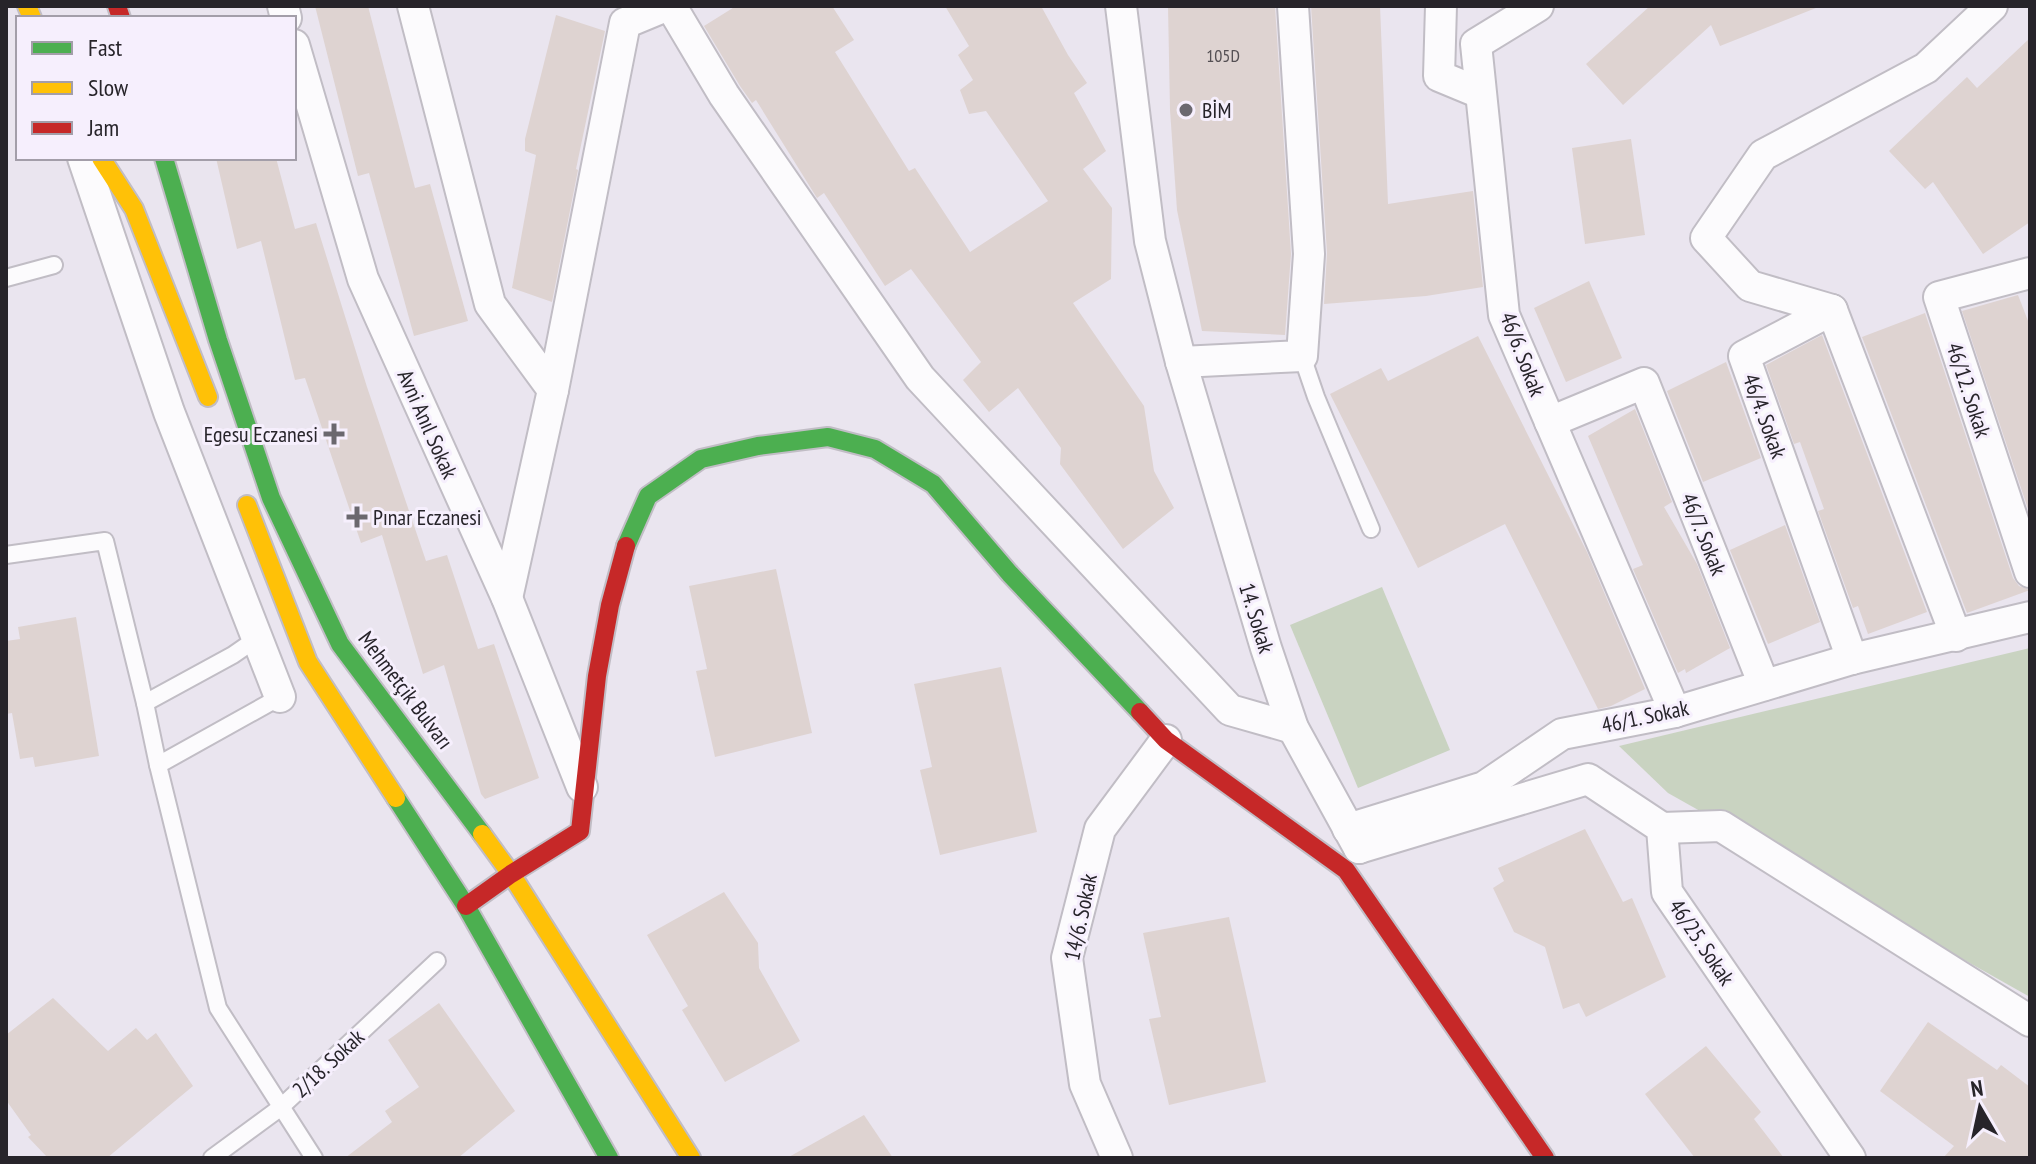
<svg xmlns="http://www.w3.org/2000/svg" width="2036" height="1164" viewBox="0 0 2036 1164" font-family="'PT Sans Narrow',sans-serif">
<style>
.green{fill:#c9d3c1}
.building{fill:#ded3d1}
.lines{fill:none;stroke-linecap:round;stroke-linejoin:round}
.lane-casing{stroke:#c1bdc5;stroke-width:20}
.street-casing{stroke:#c1bdc5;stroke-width:34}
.fast-casing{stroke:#c1bdc5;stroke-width:22}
.slow-casing{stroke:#c1bdc5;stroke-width:22}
.jam-casing{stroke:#c1bdc5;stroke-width:22}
.lane{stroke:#fcfbfd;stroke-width:16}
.street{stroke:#fcfbfd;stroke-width:30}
.fast{stroke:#4caf50;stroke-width:18}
.slow{stroke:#ffc107;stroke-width:18}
.jam{stroke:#c62828;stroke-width:18}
.poi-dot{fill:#6b686f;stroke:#f6effd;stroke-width:3}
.labels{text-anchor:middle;stroke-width:6;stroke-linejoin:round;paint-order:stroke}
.number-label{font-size:18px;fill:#555054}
.poi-label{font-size:22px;fill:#27242a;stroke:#f6effd;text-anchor:start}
.street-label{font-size:22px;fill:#27242a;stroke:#f6effd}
</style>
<rect width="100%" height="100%" fill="#eae5ef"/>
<!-- green -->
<g class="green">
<polygon points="1382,587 1450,750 1358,788 1290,625"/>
<polygon points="2030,648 2030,997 1668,793 1619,746"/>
</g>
<!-- building -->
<g class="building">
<polygon points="315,6 368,6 415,188 430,184 468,321 414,336 369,173 358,176"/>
<polygon points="736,6 832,6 854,40 835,52 909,171 915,168 970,252 1048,201 986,111 969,114 960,90 973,80 958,55 969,46 945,6 1041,6 1068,55 1087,83 1074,93 1106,151 1083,169 1112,208 1111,279 1073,303 1144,406 1154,471 1174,508 1123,549 1060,464 1061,448 1018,388 989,412 963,380 981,362 911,269 885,286 824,193 817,198 756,100 752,103 740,86 704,26"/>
<polygon points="1168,6 1275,6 1291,254 1285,335 1202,331 1177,210 1170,110"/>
<polygon points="1311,6 1380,6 1388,204 1473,191 1483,287 1426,296 1324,304 1327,253"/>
<polygon points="1650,6 1815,6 1816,8 1720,46 1711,25 1623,105 1586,64"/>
<polygon points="556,15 605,31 576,169 578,170 552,302 512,288 536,155 525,151 525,139"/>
<polygon points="2030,38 2030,222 1983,254 1933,182 1925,189 1889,151 1967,77 1977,88"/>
<polygon points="1631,139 1645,235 1585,244 1572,148"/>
<polygon points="216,158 276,158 295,229 316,223 367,387 426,561 447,555 478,649 494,644 539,778 485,799 481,794 444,665 423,674 382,535 361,543 305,378 295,380 261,241 237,249"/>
<polygon points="1589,281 1622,358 1566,382 1534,308"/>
<polygon points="2018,295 2030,326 2030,515 1962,311"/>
<polygon points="1925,313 2013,578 2019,586 2030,590 1967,613 1862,337"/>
<polygon points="1822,335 1927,612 1868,634 1858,606 1853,608 1818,511 1824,509 1800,442 1794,444 1766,365"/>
<polygon points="1478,336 1587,552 1645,689 1611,706 1598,709 1505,524 1418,568 1330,394 1381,368 1388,381"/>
<polygon points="1726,362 1761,458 1703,482 1667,391"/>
<polygon points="1635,409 1672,502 1664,507 1697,564 1730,648 1686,673 1685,669 1678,673 1633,569 1643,565 1588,436"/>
<polygon points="1785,525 1820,622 1768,644 1730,550"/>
<polygon points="776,569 812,733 715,757 696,671 707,669 689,586"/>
<polygon points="76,617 99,756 35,767 33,757 20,759 12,713 6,714 6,641 20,639 18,627"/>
<polygon points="1001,667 1037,832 940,855 920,770 932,767 914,684"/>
<polygon points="1585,829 1623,902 1632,898 1666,977 1586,1017 1579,1003 1563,1009 1545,947 1514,932 1493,888 1504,881 1498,868"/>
<polygon points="724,892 758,943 759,968 800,1041 725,1082 682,1010 688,1006 647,935"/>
<polygon points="1229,917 1266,1082 1169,1105 1149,1019 1161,1017 1143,933"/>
<polygon points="53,998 108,1051 136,1028 147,1040 156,1033 193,1086 107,1158 48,1158 28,1137 31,1135 6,1100 6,1035"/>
<polygon points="439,1003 515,1111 458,1158 345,1158 392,1122 385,1111 419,1087 388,1040"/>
<polygon points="1928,1022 1997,1070 2001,1065 2030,1087 2030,1158 1943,1158 1954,1146 1880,1091"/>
<polygon points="1706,1046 1761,1112 1754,1119 1784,1158 1695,1158 1645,1094"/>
<polygon points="864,1115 893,1158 787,1158"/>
</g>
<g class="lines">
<defs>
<g id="lane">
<polyline points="6,278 54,265"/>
<polyline points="1302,356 1316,397 1371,529"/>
<polyline points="6,555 105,541 145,703 158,765"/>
<polyline points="280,697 158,765 218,1008 314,1158"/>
<polyline points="145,703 233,655 259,637"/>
<polyline points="212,1158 280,1108 437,961"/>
</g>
<g id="street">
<polyline points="283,6 286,18"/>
<polyline points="413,6 490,304 553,390 507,598"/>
<polyline points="671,6 724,95 920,378 1230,710 1293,728"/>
<polyline points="1121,6 1150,241 1181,362 1266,648 1293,728 1359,848"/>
<polyline points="1441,6 1439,76 1480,93"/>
<polyline points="1538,6 1476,44 1504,315 1675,712"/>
<polyline points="294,45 363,279 507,598 582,787"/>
<polyline points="83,158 169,412 280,697"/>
<polyline points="2030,273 1939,297 2030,572"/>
<polyline points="1832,310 1956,636"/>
<polyline points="1181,362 1302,356 1309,254 1293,6"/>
<polyline points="553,390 625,23 666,6"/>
<polyline points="1550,422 1644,383 1764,685"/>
<polyline points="1852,659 1744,356 1832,310 1750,286 1706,238 1763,155 1926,68 1992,6"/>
<polyline points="1662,828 1721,826 2030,1021"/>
<polyline points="1348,829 1484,787 1562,734 1675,712 1852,659 2030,617"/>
<polyline points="1359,848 1588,779 1662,828 1667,892 1850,1158"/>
<polyline points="1117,1158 1085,1084 1067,958 1100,829 1166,740"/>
</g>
<g id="fast">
<polyline points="164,158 218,340 271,498 340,644 482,834"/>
<polyline points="626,546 648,496 701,459 758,446 828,437 875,449 933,484 1010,574 1140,712"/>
<polyline points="396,798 466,906 609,1158"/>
</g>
<g id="slow">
<polyline points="27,6 32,18"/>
<polyline points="101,158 134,209 208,397"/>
<polyline points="247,505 308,662 396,798"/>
<polyline points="482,834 511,874 691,1158"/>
</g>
<g id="jam">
<polyline points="117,6 121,18"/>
<polyline points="1140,712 1166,740 1346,870 1545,1158"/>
<polyline points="466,906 511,874 580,831 597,676 610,605 626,546"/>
</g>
</defs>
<!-- lane casing -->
<use href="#lane" class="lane-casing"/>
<!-- street casing -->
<use href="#street" class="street-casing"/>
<!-- fast casing -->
<use href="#fast" class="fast-casing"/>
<!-- slow casing -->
<use href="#slow" class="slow-casing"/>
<!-- jam casing -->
<use href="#jam" class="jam-casing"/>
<!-- lane -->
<use href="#lane" class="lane"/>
<!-- street -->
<use href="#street" class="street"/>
<!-- fast -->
<use href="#fast" class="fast"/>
<!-- slow -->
<use href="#slow" class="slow"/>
<!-- jam -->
<use href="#jam" class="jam"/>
</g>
<!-- markers -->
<g class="poi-dot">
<circle cx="1186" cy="110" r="8"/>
<path d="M330 422h8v8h8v8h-8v8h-8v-8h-8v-8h8z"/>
<path d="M353 505h8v8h8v8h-8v8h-8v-8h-8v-8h8z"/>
</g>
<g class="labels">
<!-- number labels -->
<g class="number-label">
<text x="1223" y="62">105D</text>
</g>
<!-- poi labels -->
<g class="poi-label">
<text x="1202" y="118">BİM</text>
<text x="318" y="442" text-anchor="end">Egesu Eczanesi</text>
<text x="373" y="525">Pınar Eczanesi</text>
</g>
<!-- street labels -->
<g class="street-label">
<text transform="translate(1523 354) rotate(69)" y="8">46/6. Sokak</text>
<text transform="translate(1969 390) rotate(72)" y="8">46/12. Sokak</text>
<text transform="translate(1765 416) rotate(70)" y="8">46/4. Sokak</text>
<text transform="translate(428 424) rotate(66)" y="8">Avni Anıl Sokak</text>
<text transform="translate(1704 534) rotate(68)" y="8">46/7. Sokak</text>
<text transform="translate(1257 618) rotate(73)" y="8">14. Sokak</text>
<text transform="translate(406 690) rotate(53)" y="8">Mehmetçik Bulvarı</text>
<text transform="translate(1645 716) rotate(-12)" y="8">46/1. Sokak</text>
<text transform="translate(1080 917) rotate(-78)" y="8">14/6. Sokak</text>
<text transform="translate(1702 942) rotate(56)" y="8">46/25. Sokak</text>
<text transform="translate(328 1063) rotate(-43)" y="8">2/18. Sokak</text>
</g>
</g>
<!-- border -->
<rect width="2036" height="1164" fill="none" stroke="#27242a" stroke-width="16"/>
<!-- legend -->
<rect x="16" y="16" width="280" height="144" fill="#f6effd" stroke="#a39ea9" stroke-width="2"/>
<rect x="32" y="42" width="40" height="12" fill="#4caf50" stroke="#a39ea9" stroke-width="2"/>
<text x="88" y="56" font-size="24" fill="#27242a">Fast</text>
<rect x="32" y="82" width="40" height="12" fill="#ffc107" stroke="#a39ea9" stroke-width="2"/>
<text x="88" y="96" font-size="24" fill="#27242a">Slow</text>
<rect x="32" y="122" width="40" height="12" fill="#c62828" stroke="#a39ea9" stroke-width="2"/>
<text x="88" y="136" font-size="24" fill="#27242a">Jam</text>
<!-- north arrow -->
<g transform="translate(1980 1108) rotate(351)" stroke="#f6effd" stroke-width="6" paint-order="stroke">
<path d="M0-6L14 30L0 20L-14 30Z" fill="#27242a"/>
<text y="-12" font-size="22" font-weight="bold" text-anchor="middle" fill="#27242a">N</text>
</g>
</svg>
